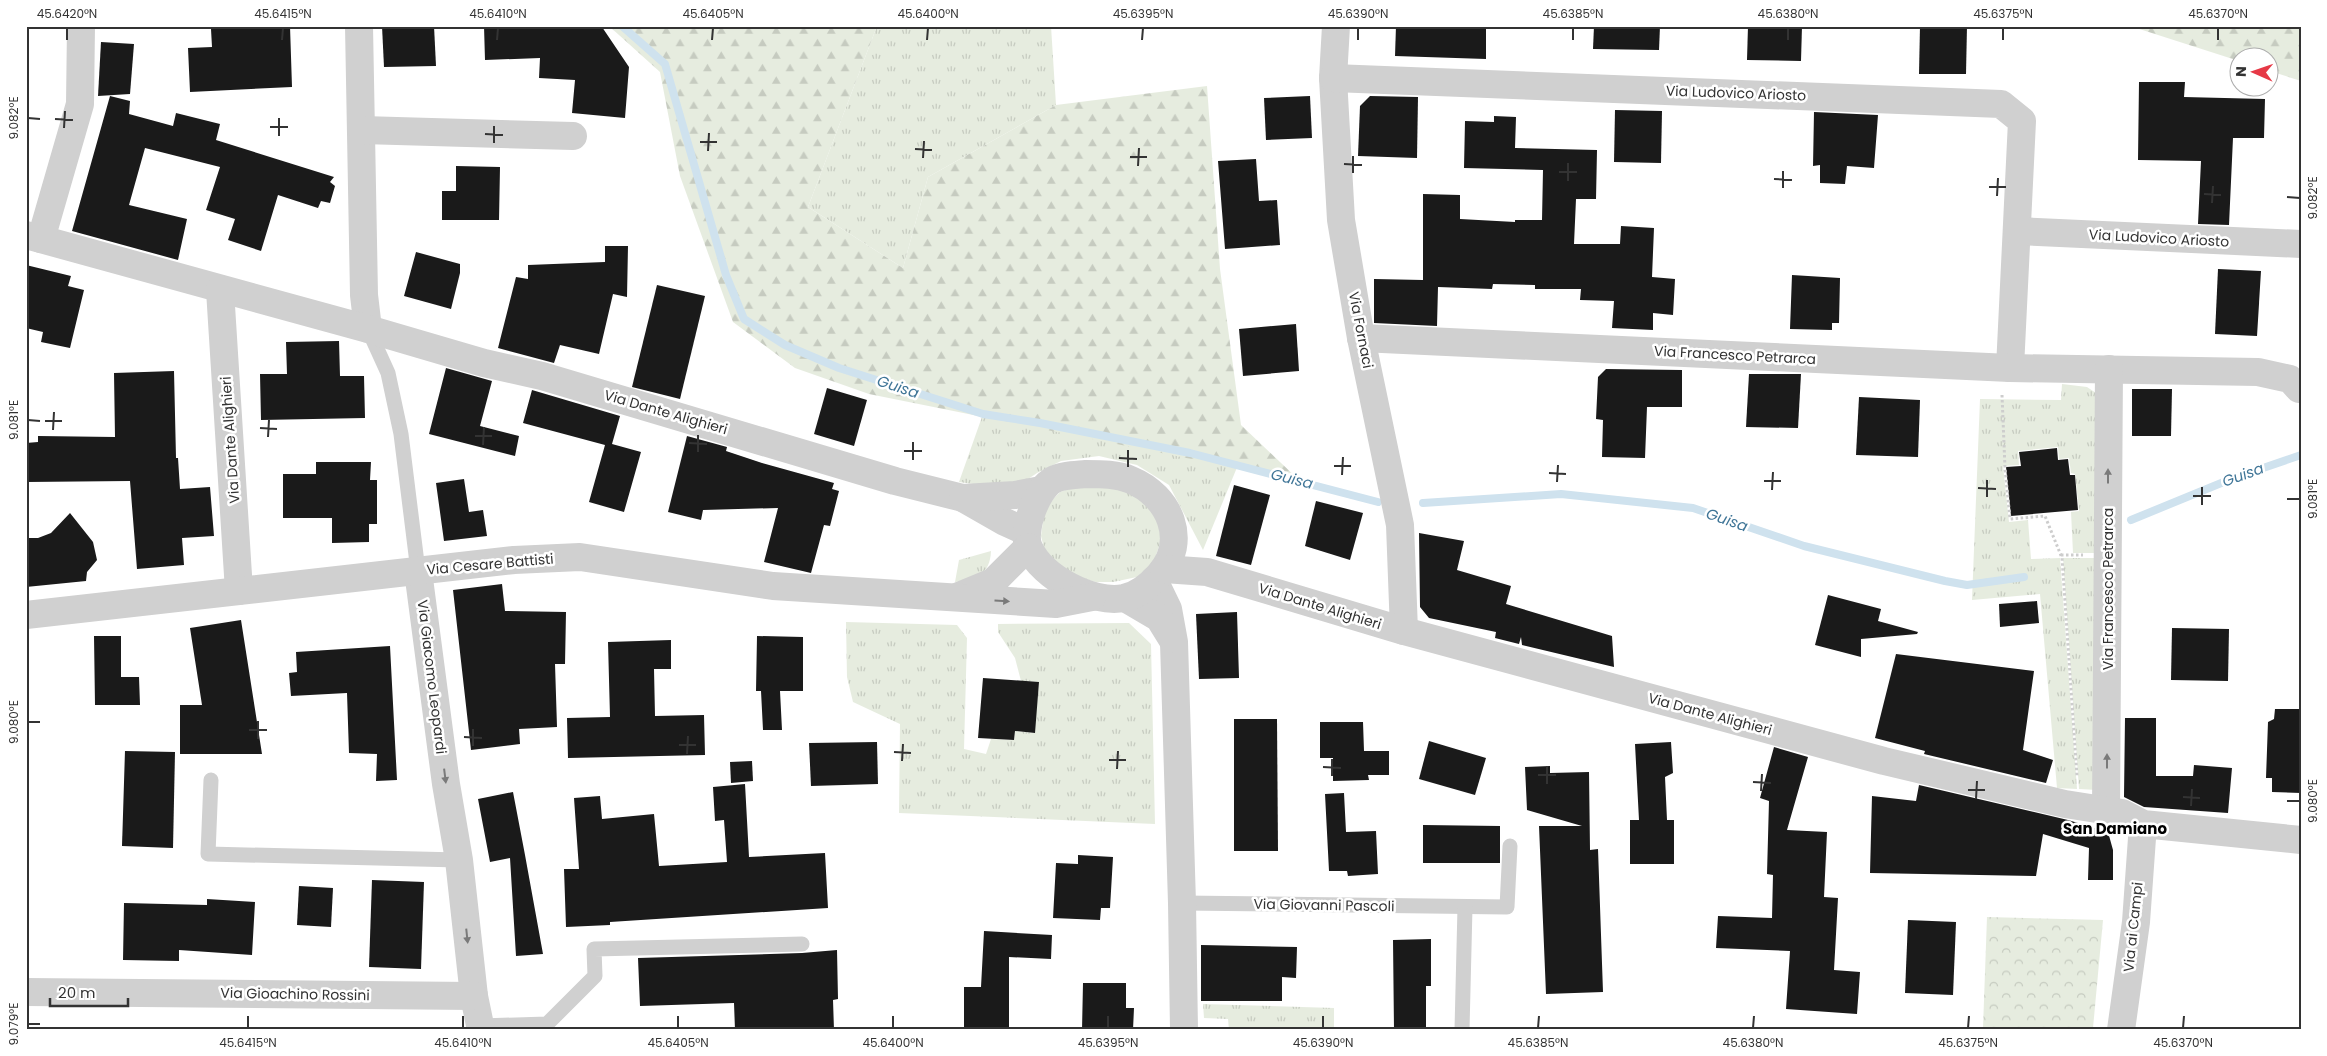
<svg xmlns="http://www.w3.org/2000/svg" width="2327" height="1056" viewBox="0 0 2327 1056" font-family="Poppins,sans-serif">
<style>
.grass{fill:url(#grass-tufts)}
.forest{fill:url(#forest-firs)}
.park{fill:url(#park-crowns)}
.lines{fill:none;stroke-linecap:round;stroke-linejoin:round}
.stream{stroke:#cfe2ee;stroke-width:8}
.building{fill:#1a1a1a}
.path{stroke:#cdcdcd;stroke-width:3;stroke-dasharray:2.5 2.5;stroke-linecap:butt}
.service{stroke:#d0d0d0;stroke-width:15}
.minor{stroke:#d0d0d0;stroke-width:28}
.tertiary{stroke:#d0d0d0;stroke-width:28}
.oneway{fill:#7a7a7a}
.ticks{fill:none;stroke:#333;stroke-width:2}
.labels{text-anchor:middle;stroke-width:5;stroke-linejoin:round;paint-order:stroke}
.street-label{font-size:14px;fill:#333;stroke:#fff}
.water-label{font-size:15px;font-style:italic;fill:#3f7597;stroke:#fff}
.neighbourhood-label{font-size:15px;font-weight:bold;fill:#000;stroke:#fff}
.neatline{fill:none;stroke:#333;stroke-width:2}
.ticks-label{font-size:12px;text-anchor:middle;fill:#333}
</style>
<defs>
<pattern id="grass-tufts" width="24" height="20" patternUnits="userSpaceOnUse" patternTransform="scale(1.25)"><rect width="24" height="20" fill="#e6ecdf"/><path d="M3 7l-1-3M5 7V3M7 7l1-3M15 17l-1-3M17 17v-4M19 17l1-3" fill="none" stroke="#c6cbc0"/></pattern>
<pattern id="forest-firs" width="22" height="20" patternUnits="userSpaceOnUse" patternTransform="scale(1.25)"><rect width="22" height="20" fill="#e6ecdf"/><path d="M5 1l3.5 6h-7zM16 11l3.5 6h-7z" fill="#c6cbc0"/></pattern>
<pattern id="park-crowns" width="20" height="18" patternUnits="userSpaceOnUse" patternTransform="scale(1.25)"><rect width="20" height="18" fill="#e6ecdf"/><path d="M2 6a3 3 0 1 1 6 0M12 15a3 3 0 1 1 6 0" fill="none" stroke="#c6cbc0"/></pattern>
</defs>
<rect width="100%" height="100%" fill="#fff"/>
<!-- grass -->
<g class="grass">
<polygon points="877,26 1051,26 1056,105 928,177 903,268 808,207"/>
<polygon points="2062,384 2087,387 2096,393 2099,553 2073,553 2071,512 2079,511 2075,474 2071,473 2069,458 2059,459 2058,447 2018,451 2019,465 2003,466 2009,522 2028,520 2031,559 2060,558 2077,789 2057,788 2040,594 1972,600 1980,399 2061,400"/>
<polygon points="983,414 1238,465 1203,550 1169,485 1137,465 1099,456 1061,461 1037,473 1022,483 994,487 959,482"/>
<polygon points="1077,486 1122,488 1153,508 1163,535 1153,564 1137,577 1113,582 1096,582 1080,578 1056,563 1044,548 1041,536 1044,513 1054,498 1060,492"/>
<path d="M991 551C990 575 976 579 955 582L959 560Z"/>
<polygon points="2063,558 2100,558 2097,790 2079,789"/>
<polygon points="846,622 957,625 967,638 964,749 986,754 991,739 1014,740 1015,731 1034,733 1039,682 1021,681 1015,658 998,632 998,624 1129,623 1151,644 1155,824 899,813 900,724 853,702 847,677"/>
<polygon points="1203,1004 1334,1008 1334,1030 1229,1030 1228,1019 1204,1018"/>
</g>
<!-- forest -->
<g class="forest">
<polygon points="609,26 877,26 808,207 903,268 928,177 1056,105 1207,86 1220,269 1241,425 1300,481 869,394 795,368 733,322 680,176 660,72"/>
<polygon points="2130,26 2301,26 2301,81 2270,71 2270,58 2240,58 2239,61"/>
</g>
<!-- park -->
<polygon class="park" points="1987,917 2103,920 2093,1028 1983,1028"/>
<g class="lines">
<!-- stream -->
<g class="stream">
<polyline points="622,26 665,64 726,275 744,319 785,345 839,368 983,414 1040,423 1190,453 1378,502"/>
<polyline points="1423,503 1561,494 1693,508 1804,546 1945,581 1967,585 2024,577"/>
<polyline points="2131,520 2231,479 2301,455"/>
</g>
</g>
<!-- building -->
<g class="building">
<polygon points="265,26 290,26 292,87 190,92 188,48 212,47 211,29"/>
<polygon points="382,26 434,26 436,66 384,67"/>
<polygon points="484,26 602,27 629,67 625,118 572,113 575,80 539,78 540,58 485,60"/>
<polygon points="1396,26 1486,26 1486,59 1395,56"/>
<polygon points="1594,26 1660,26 1659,50 1593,49"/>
<polygon points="1748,26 1802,26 1801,61 1747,60"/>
<polygon points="1920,26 1967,26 1966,74 1919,74"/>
<polygon points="101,42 134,44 130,94 98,96"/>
<polygon points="2139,82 2185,82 2184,97 2265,99 2264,138 2233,138 2229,225 2198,224 2201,161 2138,160"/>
<polygon points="110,96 130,101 129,114 173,126 176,113 220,124 216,140 334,177 330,182 335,186 330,203 321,201 318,208 278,195 261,251 228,240 235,219 206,210 220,167 145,148 129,205 187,219 178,260 72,231"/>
<polygon points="1310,96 1312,138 1266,140 1264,98"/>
<polygon points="1370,96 1418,97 1417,158 1358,156 1360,106"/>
<polygon points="1615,110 1662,111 1661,163 1614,162"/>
<polygon points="1814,112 1878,115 1874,168 1847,166 1845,184 1820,183 1820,165 1813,166"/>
<polygon points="1494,116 1516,117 1515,148 1597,150 1596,199 1576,199 1574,244 1620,244 1621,226 1654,228 1652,277 1675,279 1673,315 1653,313 1653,330 1612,328 1614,301 1580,300 1581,289 1535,289 1535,285 1493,284 1492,289 1438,287 1437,326 1374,323 1374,279 1423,280 1423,194 1460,195 1460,219 1515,222 1515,220 1542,220 1543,170 1464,168 1465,121 1494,122"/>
<polygon points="1256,159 1259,201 1277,200 1280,245 1225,249 1218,161"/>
<polygon points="456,166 500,167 499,220 442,220 442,191 456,191"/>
<polygon points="605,246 628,246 627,297 613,294 599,354 560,345 554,363 498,348 516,277 528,279 528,265 605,262"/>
<polygon points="416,252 460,264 460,273 451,309 404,296"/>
<polygon points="26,265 71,276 68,286 84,290 70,348 41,342 43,332 26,328"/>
<polygon points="2218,269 2261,271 2257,336 2215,334"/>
<polygon points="1792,275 1840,278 1839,323 1832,323 1832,330 1790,329"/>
<polygon points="657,285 705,296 680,399 632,387"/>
<polygon points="1296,324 1299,371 1243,376 1239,329"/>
<polygon points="339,341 340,376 364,376 365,418 261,420 260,374 287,374 286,342"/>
<polygon points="446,368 492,381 480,426 519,436 515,456 429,434"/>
<polygon points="1606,369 1682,370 1682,407 1647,407 1645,458 1602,457 1603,420 1596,419 1598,377"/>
<polygon points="174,371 176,458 178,458 180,489 210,487 214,536 182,538 184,565 137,569 130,481 26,482 26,443 38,442 38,436 115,437 114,373"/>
<polygon points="1749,374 1801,374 1798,428 1746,427"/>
<polygon points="827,388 867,400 854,446 814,434"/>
<polygon points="2132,389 2172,389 2171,436 2132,436"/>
<polygon points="532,390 620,416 612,444 641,452 624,512 589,502 605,445 523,423"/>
<polygon points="1859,397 1920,400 1918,457 1856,455"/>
<polygon points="687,436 727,447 726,451 762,463 834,483 832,489 839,491 830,526 824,525 811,573 764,562 778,508 703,510 701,520 668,512"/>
<polygon points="2057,448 2058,460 2068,459 2070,475 2075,475 2078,510 2011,516 2006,467 2021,466 2019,452"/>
<polygon points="316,462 371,462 370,480 377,480 377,524 369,524 369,542 332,543 332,518 283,518 283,474 316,474"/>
<polygon points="464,479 469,512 483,510 487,536 444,541 436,483"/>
<polygon points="1234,485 1270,495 1251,565 1216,556"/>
<polygon points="1316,501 1363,513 1350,560 1305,546"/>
<polygon points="70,513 93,542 97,560 87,572 86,581 26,587 26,538 38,538 51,533"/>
<polygon points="1419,533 1464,541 1457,570 1511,586 1506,604 1612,636 1614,667 1522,645 1521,637 1519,644 1495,638 1496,632 1429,618 1420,607"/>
<polygon points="502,584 505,611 566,612 565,664 555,664 557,727 519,729 520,744 471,750 453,590"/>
<polygon points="1828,595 1881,609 1878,621 1918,632 1917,634 1861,639 1861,657 1815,645"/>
<polygon points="2037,601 2039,623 2000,627 1999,604"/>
<polygon points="1237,612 1239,678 1199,679 1196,614"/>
<polygon points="241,620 262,754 180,754 180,705 202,705 190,628"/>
<polygon points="2172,628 2229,629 2228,681 2171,680"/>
<polygon points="94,636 121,636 121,677 139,677 140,705 95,705"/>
<polygon points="757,636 803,637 803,691 780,691 782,730 763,730 761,691 756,691"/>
<polygon points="671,640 671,669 654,669 655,716 704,715 705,755 568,758 567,718 610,717 608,642"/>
<polygon points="390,646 397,780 376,781 377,754 349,753 347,693 291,696 289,673 297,672 296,652"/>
<polygon points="1896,654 2034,671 2023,750 2053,760 2046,783 1924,754 1925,751 1875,738"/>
<polygon points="983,678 1039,682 1035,733 1015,731 1014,740 978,738"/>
<polygon points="2275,709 2301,709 2301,793 2272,792 2272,778 2266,778 2268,722 2274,719"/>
<polygon points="2125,718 2156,718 2156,776 2193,776 2194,765 2232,768 2228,813 2144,807 2124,797"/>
<polygon points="1234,719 1277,719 1278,851 1234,851"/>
<polygon points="1320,722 1363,722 1364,751 1389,751 1389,775 1368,775 1369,780 1333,781 1333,758 1320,758"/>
<polygon points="1429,741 1486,758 1475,795 1419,779"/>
<polygon points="877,742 878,784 811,786 809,743"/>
<polygon points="1671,742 1673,773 1665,777 1667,820 1674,820 1674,864 1630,864 1630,820 1639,820 1635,744"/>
<polygon points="1774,747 1808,757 1787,830 1827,832 1824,897 1838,898 1834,970 1860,972 1857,1014 1786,1009 1790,951 1716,948 1718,916 1772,918 1773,875 1767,874 1769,801 1760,798"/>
<polygon points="125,751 175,752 173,848 122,846"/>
<polygon points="752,761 753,781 731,783 730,762"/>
<polygon points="1550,766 1550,773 1589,772 1590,850 1598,849 1603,992 1546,994 1539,826 1582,826 1527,810 1525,767"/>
<polygon points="745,784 749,857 825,853 828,908 610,922 610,925 566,927 564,869 579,869 574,798 600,796 602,819 654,814 659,866 727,862 724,820 715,821 713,787"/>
<polygon points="1919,785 2068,820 2108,832 2113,850 2113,880 2088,880 2089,848 2043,834 2036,876 1870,873 1872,796 1916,801"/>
<polygon points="513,792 525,855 543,954 516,956 510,858 490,862 478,799"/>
<polygon points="1344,793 1346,832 1376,831 1378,874 1348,876 1347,871 1329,871 1325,794"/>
<polygon points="1423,825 1500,826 1500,863 1423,863"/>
<polygon points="1078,855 1113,857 1110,908 1101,908 1100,920 1053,918 1056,863 1078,864"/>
<polygon points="372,880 424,882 421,969 369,967"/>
<polygon points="299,886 333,888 331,927 297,925"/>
<polygon points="207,899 255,902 252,955 179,950 179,961 123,960 124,903 207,905"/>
<polygon points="1908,920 1956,922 1953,995 1905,993"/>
<polygon points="984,931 1052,935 1051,959 1009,957 1009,1030 964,1030 964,987 981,987"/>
<polygon points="1431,939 1431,986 1426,986 1426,1030 1394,1030 1393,940"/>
<polygon points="1201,945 1297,947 1296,978 1282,977 1282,1001 1201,1001"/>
<polygon points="837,950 838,999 833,1000 834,1030 735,1030 734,1003 640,1006 638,958 802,953"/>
<polygon points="1083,983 1126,983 1126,1008 1134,1008 1133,1030 1082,1030"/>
</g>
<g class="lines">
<!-- path -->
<g class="path">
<polyline points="2002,395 2005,468 2010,519 2045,516 2062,558 2077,776"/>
<polyline points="2061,555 2083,555"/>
</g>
<!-- service -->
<g class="service">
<polyline points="368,329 388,373 401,434 418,571"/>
<polyline points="211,780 208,854 459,860"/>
<polyline points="1182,903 1507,907 1510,846"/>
<polyline points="481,1026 547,1024 595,976 594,949 802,944"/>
<polyline points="1462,1030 1465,907"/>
</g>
<!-- minor -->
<g class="minor">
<polyline points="359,26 364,295 368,329"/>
<polyline points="1336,26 1333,78 1341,220 1361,338 1400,525 1404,631"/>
<polyline points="1333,78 2001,104 2022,121 2010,368"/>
<polyline points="362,130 573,136"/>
<polyline points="2017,231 2301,244"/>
<polyline points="26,235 368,329 484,363 542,376 895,481 963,498 1005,522 1027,532"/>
<polyline points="41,239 80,104 81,26"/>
<polyline points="220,290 239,591"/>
<polyline points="1361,338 2010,368 2258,372 2290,379 2299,389"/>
<polyline points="963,498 1015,495 1041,490"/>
<polyline points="418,571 446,784 459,860 474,996 481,1030"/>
<polyline points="1154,580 1168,609 1174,642 1182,903 1184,1030"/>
<polyline points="1125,598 1159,618 1172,639"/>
<polyline points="2106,810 2109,369"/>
<polyline points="26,992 474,996"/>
<polyline points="2121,1030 2136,922 2143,824"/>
</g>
<!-- tertiary -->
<g class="tertiary">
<path d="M1086 474C1102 474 1117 474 1131 480 1170 496 1189 541 1159 575 1150 585 1138 595 1124 598 1092 604 1043 578 1029 548 1021 531 1037 489 1053 480 1062 475 1076 475 1086 474Z"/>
<polyline points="1164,569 1207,572 1404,631 1884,761 2065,804 2122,813 2143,824 2301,840"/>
<polyline points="959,596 993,582 1028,547"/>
<polyline points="26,615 514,560 580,557 773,586 1056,604 1092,597"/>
</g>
</g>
<!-- one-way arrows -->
<defs><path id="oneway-solid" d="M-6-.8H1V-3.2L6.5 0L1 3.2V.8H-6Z" transform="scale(1.25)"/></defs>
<g class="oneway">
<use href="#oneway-solid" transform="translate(2108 476) rotate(-90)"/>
<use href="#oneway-solid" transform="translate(1002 601) rotate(3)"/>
<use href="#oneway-solid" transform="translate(2107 761) rotate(-90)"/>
<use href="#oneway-solid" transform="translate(445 776) rotate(83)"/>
<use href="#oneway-solid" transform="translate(467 936) rotate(84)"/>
</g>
<!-- ticks -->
<path class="ticks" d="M67 40V28M282 40 283 28M497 40 498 28M712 40 713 28M927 40 928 28M1142 40 1143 28M1358 40V28M1573 40V28M1788 40V28M2003 40V28M2218 40V28M28 118 40 119M55 119 73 120M270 127H288M64 128 65 111M485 134 503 135M279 136V118M700 142H717M494 143V126M915 149 932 150M708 151 709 133M1130 157H1147M923 158 924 141M1344 164 1362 165M1138 166 1139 148M1559 172H1577M1353 173V156M1774 179 1792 180M1568 181V163M1989 187H2006M1783 188V171M2204 194 2221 195M1997 196 1998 178M2287 197 2300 198M2212 203 2213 186M28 420 40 421M45 421H62M260 428 277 429M53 430 54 412M475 436H492M268 437 269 420M689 443 707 444M483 445 484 427M904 451H922M698 452V435M1119 458 1137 459M913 460V442M1334 466H1351M1128 467V450M1549 473 1566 474M1342 475 1343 457M1764 481H1781M1557 482 1558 465M1978 488 1996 489M1772 490 1773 472M2193 496H2211M1987 497V480M2287 499H2300M2202 505V487M28 722H40M249 730H267M464 737 482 738M258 739V721M679 745H696M473 746V729M894 752 911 753M687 754 688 736M1109 760H1126M902 761 903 744M1323 767 1341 768M1117 769 1118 751M1538 775H1556M1332 776V759M1753 782 1771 783M1547 784V766M1968 790H1985M1761 791 1762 774M2183 797 2200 798M1976 799 1977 781M2287 801H2300M2191 806 2192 789M28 1024H40M248 1028V1016M463 1028V1016M678 1028V1016M893 1028V1016M1108 1028V1016M1323 1028V1016M1538 1028 1539 1016M1753 1028 1754 1016M1968 1028 1969 1016M2183 1028 2184 1016"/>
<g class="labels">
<!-- street labels -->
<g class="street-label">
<text transform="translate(1736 93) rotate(2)" y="5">Via Ludovico Ariosto</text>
<text transform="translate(2159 238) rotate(3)" y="5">Via Ludovico Ariosto</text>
<text transform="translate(1361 330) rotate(79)" y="5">Via Fornaci</text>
<text transform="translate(1735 355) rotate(3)" y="5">Via Francesco Petrarca</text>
<text transform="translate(666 412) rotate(16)" y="5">Via Dante Alighieri</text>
<text transform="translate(230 440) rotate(-94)" y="5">Via Dante Alighieri</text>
<text transform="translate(490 564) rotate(-5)" y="5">Via Cesare Battisti</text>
<text transform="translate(2108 589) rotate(-90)" y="5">Via Francesco Petrarca</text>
<text transform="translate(1320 606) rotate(17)" y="5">Via Dante Alighieri</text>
<text transform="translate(432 677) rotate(83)" y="5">Via Giacomo Leopardi</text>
<text transform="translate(1710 714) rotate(15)" y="5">Via Dante Alighieri</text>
<text transform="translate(1324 905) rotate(1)" y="5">Via Giovanni Pascoli</text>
<text transform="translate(2133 927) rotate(-84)" y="5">Via ai Campi</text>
<text transform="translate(295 994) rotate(1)" y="5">Via Gioachino Rossini</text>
</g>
<!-- water labels -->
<g class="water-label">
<text transform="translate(898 387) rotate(18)" y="5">Guisa</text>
<text transform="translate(2243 475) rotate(-20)" y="5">Guisa</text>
<text transform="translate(1292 479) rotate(14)" y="5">Guisa</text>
<text transform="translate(1727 520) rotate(19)" y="5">Guisa</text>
</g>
<!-- neighbourhood labels -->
<g class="neighbourhood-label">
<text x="2115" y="834">San Damiano</text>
</g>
</g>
<!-- border -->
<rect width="2327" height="1056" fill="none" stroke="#ffffff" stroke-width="55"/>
<!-- north arrow -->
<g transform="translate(2254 72) rotate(272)"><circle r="24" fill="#ffffff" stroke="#adadad"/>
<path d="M0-4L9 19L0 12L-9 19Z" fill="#e63946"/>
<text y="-8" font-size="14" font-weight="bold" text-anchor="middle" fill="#333333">N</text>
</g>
<!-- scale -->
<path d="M50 998v8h78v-8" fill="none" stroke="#333333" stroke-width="2.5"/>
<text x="58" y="998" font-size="15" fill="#333333" stroke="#ffffff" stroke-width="4" paint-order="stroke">20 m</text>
<rect x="28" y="28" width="2272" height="1000" class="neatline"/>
<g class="ticks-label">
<text x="67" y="18">45.6420°N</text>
<text x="283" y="18">45.6415°N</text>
<text x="498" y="18">45.6410°N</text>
<text x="713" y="18">45.6405°N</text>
<text x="928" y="18">45.6400°N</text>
<text x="1143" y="18">45.6395°N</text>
<text x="1358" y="18">45.6390°N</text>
<text x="1573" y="18">45.6385°N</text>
<text x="1788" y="18">45.6380°N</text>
<text x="2003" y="18">45.6375°N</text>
<text x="2218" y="18">45.6370°N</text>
<text transform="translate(14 118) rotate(-90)" y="4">9.082°E</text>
<text transform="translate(2313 198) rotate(-90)" y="4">9.082°E</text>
<text transform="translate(14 420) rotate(-90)" y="4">9.081°E</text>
<text transform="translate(2313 499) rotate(-90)" y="4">9.081°E</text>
<text transform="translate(14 722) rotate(-90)" y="4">9.080°E</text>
<text transform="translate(2313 801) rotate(-90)" y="4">9.080°E</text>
<text transform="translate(14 1024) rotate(-90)" y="4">9.079°E</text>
<text x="248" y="1047">45.6415°N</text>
<text x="463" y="1047">45.6410°N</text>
<text x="678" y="1047">45.6405°N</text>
<text x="893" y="1047">45.6400°N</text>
<text x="1108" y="1047">45.6395°N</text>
<text x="1323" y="1047">45.6390°N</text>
<text x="1538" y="1047">45.6385°N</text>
<text x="1753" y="1047">45.6380°N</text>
<text x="1968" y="1047">45.6375°N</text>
<text x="2183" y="1047">45.6370°N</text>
</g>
</svg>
